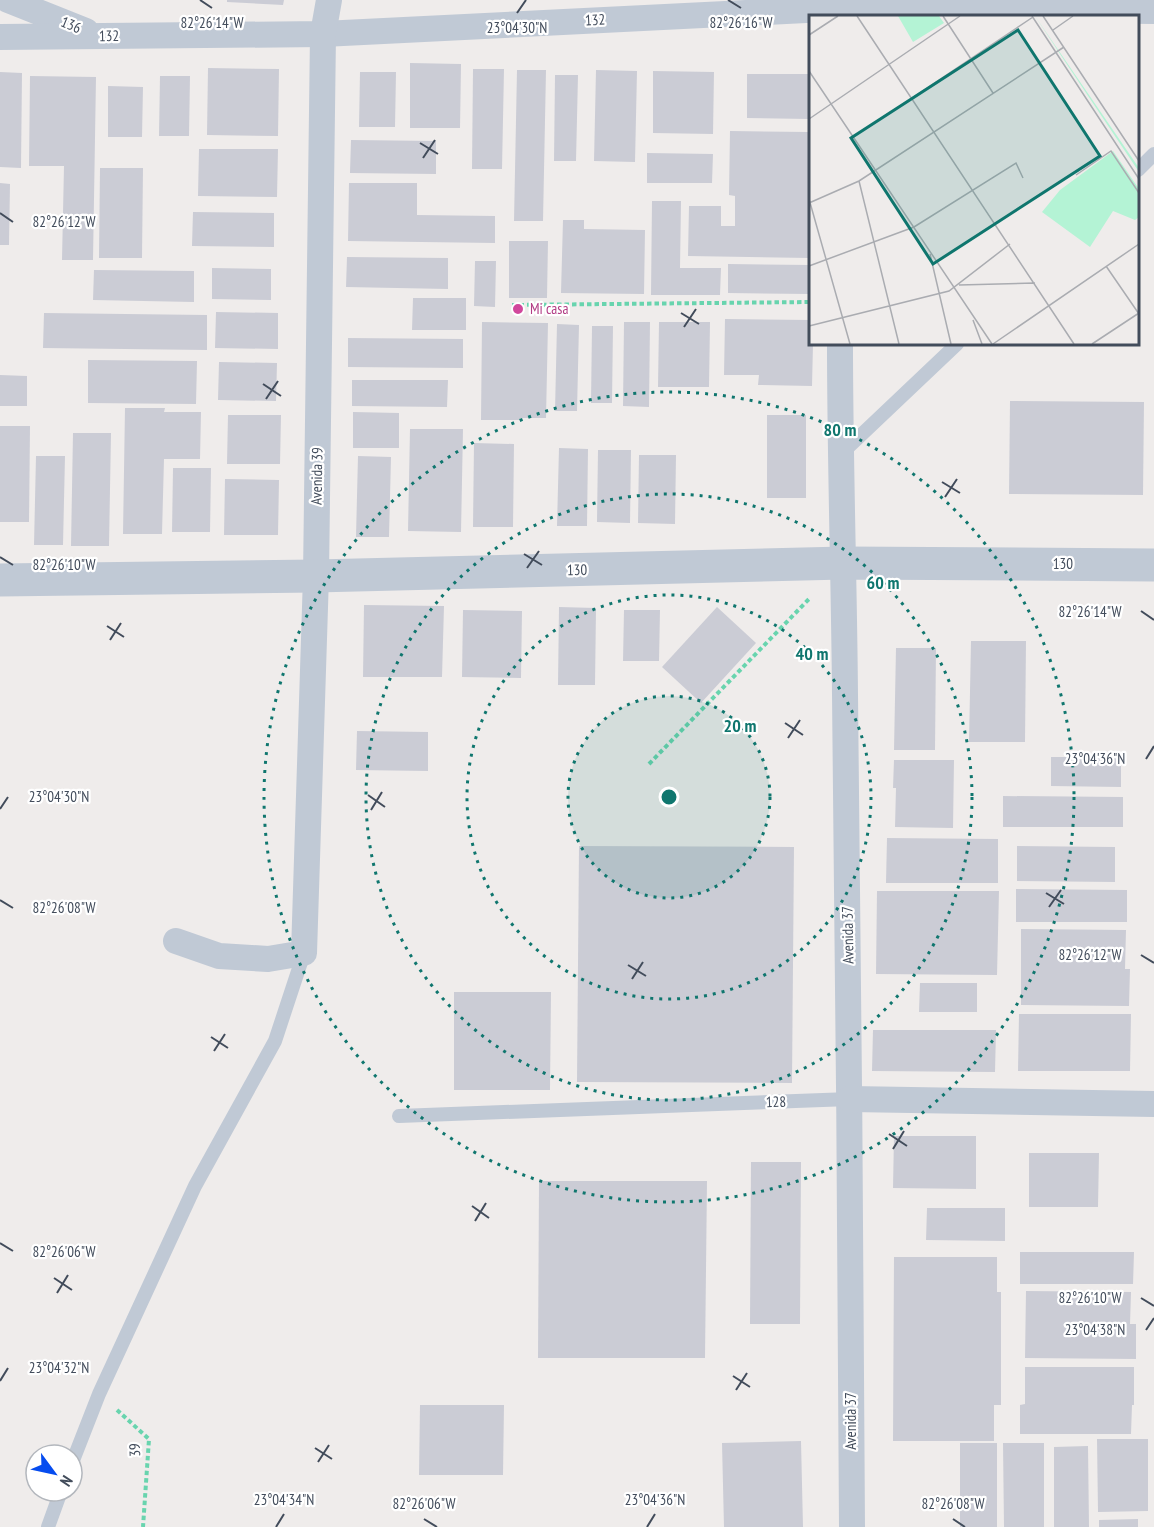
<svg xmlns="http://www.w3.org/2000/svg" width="1154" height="1527" viewBox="0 0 1154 1527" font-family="'PT Sans Narrow',sans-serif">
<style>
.building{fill:#cbccd5}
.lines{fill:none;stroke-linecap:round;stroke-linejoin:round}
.path{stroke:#68d4ae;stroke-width:4;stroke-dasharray:4.5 3;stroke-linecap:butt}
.service{stroke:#c0c9d5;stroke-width:14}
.minor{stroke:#c0c9d5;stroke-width:26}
.tertiary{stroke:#c0c9d5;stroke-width:33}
.ticks{fill:none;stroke:#424c5b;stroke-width:2}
.ring{fill:none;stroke:#0f766e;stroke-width:3;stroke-dasharray:3 6}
.hotel-dot{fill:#d1479c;stroke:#fff;stroke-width:2}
.labels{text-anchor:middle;stroke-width:4.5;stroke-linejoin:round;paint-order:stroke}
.street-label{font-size:15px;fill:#424c5b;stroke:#fff}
.hotel-label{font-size:15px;fill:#b23c85;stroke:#fff;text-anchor:start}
.inset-road{fill:none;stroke:#aaacb1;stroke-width:1.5}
.view{fill:#0f766e;fill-opacity:0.15;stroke:#0f766e;stroke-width:3}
.inset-edge{fill:none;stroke:#424c5b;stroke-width:3}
.ticks-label{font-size:15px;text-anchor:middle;fill:#424c5b;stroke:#fff;stroke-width:4.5;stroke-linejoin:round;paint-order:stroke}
.centre{fill:#0f766e;stroke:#fff;stroke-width:3}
.ring-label{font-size:18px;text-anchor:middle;font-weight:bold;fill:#0f766e;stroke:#fff;stroke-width:4.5;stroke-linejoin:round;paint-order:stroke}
</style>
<rect width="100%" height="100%" fill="#efeceb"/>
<!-- building -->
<g class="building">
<polygon points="227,0 284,0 283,5 227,2"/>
<polygon points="410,63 461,64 460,128 410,128"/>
<polygon points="208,68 279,69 278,136 207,135"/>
<polygon points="473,69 504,69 502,169 472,169"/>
<polygon points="517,70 546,70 543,221 514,221"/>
<polygon points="596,70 637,71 635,162 594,161"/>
<polygon points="653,71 714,72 713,134 653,133"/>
<polygon points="0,72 22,73 21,168 0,167"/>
<polygon points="360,72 396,72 395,127 359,127"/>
<polygon points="747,74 809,74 809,119 747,118"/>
<polygon points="555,75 578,75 576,161 554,161"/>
<polygon points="30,76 96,77 93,260 62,260 64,166 29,166"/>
<polygon points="160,76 190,76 189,136 159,136"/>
<polygon points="108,86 143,87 142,137 108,137"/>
<polygon points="730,131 808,132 808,162 810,162 810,258 688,256 689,206 721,206 721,226 735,226 735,196 729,195"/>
<polygon points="351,140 436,141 436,174 350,173"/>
<polygon points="199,149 278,149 277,197 198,196"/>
<polygon points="647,153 713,154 712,183 647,183"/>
<polygon points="100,168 143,168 142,258 99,258"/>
<polygon points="0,183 10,184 9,245 0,245"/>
<polygon points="349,183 417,183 417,215 495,216 495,243 348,241"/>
<polygon points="652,201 681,201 680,268 721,268 720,295 651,295"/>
<polygon points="193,212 274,213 274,247 192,246"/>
<polygon points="563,220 584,220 584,229 645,230 644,294 561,293"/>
<polygon points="509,241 548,241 547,298 509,298"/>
<polygon points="347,257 448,258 448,289 346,287"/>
<polygon points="475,261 496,261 495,307 474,306"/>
<polygon points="728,264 810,265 810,294 728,293"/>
<polygon points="212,268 271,269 271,300 212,299"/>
<polygon points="94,270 194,271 194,302 93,300"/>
<polygon points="413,298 466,298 466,330 412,330"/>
<polygon points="216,312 278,313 278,349 215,348"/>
<polygon points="44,313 207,315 207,350 43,348"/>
<polygon points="725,319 810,320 810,344 813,344 812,386 758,385 759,375 724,375"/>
<polygon points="482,322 548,323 546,418 520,418 520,420 481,420"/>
<polygon points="624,322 650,322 649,407 623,406"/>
<polygon points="659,322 710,322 709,387 658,387"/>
<polygon points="557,324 579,325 577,411 555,411"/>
<polygon points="592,326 613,326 612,403 591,403"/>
<polygon points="348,338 463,339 463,368 348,367"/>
<polygon points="88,360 197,361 196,404 88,403"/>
<polygon points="219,362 277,363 276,401 218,400"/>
<polygon points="0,375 27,376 27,406 0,406"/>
<polygon points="352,380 448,380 447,407 352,406"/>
<polygon points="1010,401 1144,402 1143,495 1009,494"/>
<polygon points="125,408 165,408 164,412 201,412 200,459 164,459 162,534 123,534"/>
<polygon points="353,412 399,413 399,448 353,448"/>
<polygon points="228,415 281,415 280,464 227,464"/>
<rect x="767" y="415" width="39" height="83"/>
<polygon points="0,426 30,426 29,522 0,522"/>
<polygon points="410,429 463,429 461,532 408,531"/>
<polygon points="73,433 111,433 109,546 71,546"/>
<polygon points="474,443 514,444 513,527 473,527"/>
<polygon points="559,448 588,449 587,526 557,526"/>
<polygon points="598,450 631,450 630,523 597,522"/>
<polygon points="639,455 676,455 675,524 638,523"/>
<polygon points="36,456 65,456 63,545 34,545"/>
<polygon points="358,456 391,457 389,537 356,537"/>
<polygon points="173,468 211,468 210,532 172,532"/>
<polygon points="225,479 279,480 278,535 224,535"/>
<polygon points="364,605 444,606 442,677 363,677"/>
<polygon points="559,607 596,608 595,685 558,685"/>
<polygon points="717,607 756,643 701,703 662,667"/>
<polygon points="463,610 522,611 521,678 462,677"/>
<polygon points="624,610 660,610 659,661 623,661"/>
<polygon points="971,641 1026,641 1025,742 969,742"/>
<polygon points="896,648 936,648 935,750 894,750"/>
<polygon points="357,731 428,732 428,771 356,770"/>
<polygon points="1051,757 1121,757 1121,787 1051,786"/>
<polygon points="894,760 954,760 953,828 895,827 896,788 893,788"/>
<polygon points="1003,796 1123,797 1123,827 1003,827"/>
<polygon points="887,838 998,839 998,883 886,883"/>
<polygon points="579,846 794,847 792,1083 577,1082"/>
<polygon points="1017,846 1115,847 1115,882 1017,881"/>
<polygon points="1016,889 1127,890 1127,922 1016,922"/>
<polygon points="877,891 999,891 997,975 876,974"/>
<polygon points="1021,929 1126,930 1125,969 1130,969 1129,1006 1021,1005"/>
<polygon points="920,983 977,983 977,1012 919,1012"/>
<polygon points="454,992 551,992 550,1090 454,1090"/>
<polygon points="1019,1014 1131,1014 1130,1071 1018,1071"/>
<polygon points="873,1030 996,1030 995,1072 872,1071"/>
<polygon points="894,1136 976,1136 976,1189 893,1188"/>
<polygon points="1029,1153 1099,1153 1098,1207 1029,1207"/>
<polygon points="751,1162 801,1162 800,1324 750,1324"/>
<polygon points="539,1181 707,1181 705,1358 538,1358"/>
<polygon points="927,1208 1005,1208 1005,1241 926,1240"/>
<polygon points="1020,1252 1134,1252 1133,1284 1020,1284"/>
<polygon points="894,1257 997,1257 997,1292 1001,1292 1001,1405 994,1405 994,1441 893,1441"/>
<polygon points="1026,1291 1131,1292 1130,1324 1136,1324 1136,1359 1025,1358"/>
<polygon points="1025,1367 1134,1367 1134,1405 1132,1405 1131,1434 1020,1434 1020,1405 1025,1404"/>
<polygon points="420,1405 504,1405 503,1475 419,1475"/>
<polygon points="1097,1439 1148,1439 1148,1511 1098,1512"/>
<polygon points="801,1441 803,1527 724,1527 722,1443"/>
<rect x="960" y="1443" width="37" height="84"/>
<polygon points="1003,1443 1044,1443 1044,1527 1004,1527"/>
<polygon points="1088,1446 1089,1527 1054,1527 1054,1447"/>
<polygon points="1138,1519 1138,1527 1099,1527 1099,1520"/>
</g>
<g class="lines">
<!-- path -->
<g class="path">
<polyline points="512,305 810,302"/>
<polyline points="649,764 809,599"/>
<polyline points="117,1410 149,1439 143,1527"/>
</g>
<!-- service -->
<g class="service">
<polyline points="1138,170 1154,154"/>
<polyline points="841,454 957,344"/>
<polyline points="399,1116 850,1099"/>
<polyline points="72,1463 99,1394 195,1186 275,1041 304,953"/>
<polyline points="48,1527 61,1491"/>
</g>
<!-- minor -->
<g class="minor">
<polyline points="8,0 86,31"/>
<polyline points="0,37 323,34 846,8 1154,11"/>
<path d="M840 344C840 460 844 577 845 694 848 972 851 1249 852 1527"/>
<polyline points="176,941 219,956 268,959 304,953 316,576 323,34 329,0"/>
<polyline points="850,1099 1154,1104"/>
</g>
<!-- tertiary -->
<polyline class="tertiary" points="0,580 316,576 844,563 1154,565"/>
</g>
<!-- ticks -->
<path class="ticks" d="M200 0 212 8M728 0 741 8M517 13 526 0M420 143 438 154M423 158 435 140M0 213 13 222M681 313 699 324M684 327 696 309M263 384 281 396M266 399 278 381M942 482 960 493M945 497 957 479M524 554 542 565M0 557 13 565M527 568 539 551M1141 611 1154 620M107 626 124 637M110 640 121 623M785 723 803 735M788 738 800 720M1146 759 1154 746M368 795 385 807M0 809 8 797M371 810 382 792M1046 893 1064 904M0 900 13 908M1049 907 1061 890M1141 955 1154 963M628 965 646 976M632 979 643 962M211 1037 228 1048M214 1051 225 1034M889 1134 907 1146M893 1149 904 1131M472 1206 489 1218M475 1221 486 1203M0 1243 13 1251M54 1278 72 1290M57 1293 68 1275M1141 1298 1154 1306M1146 1330 1154 1318M733 1376 750 1387M0 1381 8 1368M736 1390 747 1373M315 1448 332 1459M318 1462 329 1445M424 1519 437 1527M953 1519 965 1527M276 1527 284 1514M647 1527 655 1514"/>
<!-- distance rings -->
<circle cx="669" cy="797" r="101" fill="#0f766e" fill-opacity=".12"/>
<g class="ring">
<circle cx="669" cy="797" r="101"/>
<circle cx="669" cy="797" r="202"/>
<circle cx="669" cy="797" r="303"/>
<circle cx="669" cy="797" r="405"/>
</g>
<!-- markers -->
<circle class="hotel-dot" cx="518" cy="309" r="6"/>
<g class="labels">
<!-- street labels -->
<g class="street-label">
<text transform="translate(595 20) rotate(-3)" y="5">132</text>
<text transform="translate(71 25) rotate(22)" y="5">136</text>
<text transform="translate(109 36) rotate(-1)" y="5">132</text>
<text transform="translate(317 476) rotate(-89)" y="5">Avenida 39</text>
<text x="1063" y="569">130</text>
<text transform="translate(577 570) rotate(-1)" y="5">130</text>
<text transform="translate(848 935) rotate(-91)" y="5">Avenida 37</text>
<text transform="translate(776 1102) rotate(-2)" y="5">128</text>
<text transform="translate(851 1421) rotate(-90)" y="5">Avenida 37</text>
<text transform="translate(135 1450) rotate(-93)" y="5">39</text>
</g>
<!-- hotel labels -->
<g class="hotel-label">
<text x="530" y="314">Mi casa</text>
</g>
</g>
<!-- overview -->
<g transform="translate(809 15)">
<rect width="330" height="330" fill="#efeceb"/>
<path d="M89 1H130L135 8 104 27ZM226 1 330 153V157L255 45ZM304 136 330 174V202L326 205 304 196 281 232 233 197 251 175Z" fill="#b4f3d5"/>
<path class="inset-road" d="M48 1 265 329M134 1 184 78M223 1 330 164M234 1 330 146M244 15 264 1M0 20 29 1M0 56 183 329M103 83 224 2M0 104 151 1M267 160 302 136 330 178M50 166 90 329M0 184 41 329M0 188 50 166 255 32M121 239 142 329M0 251 105 212 207 148 214 163M297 251 330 299M150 270 226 268M164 305 173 329M0 311 140 276 201 229M184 329 330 229M283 329 330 298"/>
<path class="view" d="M209 15 291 141 124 249 42 123Z"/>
<rect width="330" height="330" class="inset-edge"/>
</g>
<g class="ticks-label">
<text x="212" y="28">82°26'14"W</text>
<text x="741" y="28">82°26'16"W</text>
<text x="517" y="33">23°04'30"N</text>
<text x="64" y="227">82°26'12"W</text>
<text x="64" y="570">82°26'10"W</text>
<text x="1090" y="617">82°26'14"W</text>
<text x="1095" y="764">23°04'36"N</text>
<text x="59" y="802">23°04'30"N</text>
<text x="64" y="913">82°26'08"W</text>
<text x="1090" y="960">82°26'12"W</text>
<text x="64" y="1257">82°26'06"W</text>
<text x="1090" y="1303">82°26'10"W</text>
<text x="1095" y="1335">23°04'38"N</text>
<text x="59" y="1373">23°04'32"N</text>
<text x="284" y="1505">23°04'34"N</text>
<text x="655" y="1505">23°04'36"N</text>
<text x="424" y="1509">82°26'06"W</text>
<text x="953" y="1509">82°26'08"W</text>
</g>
<circle cx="669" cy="797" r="9" class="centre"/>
<g class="ring-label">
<text x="840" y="436">80 m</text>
<text x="883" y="589">60 m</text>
<text x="812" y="660">40 m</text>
<text x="740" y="732">20 m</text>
</g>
<!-- north arrow -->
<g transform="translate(54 1473) rotate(123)"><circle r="28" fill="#ffffff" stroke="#b3b7bd" stroke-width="1.5"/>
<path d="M0-4.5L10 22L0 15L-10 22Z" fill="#064cef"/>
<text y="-9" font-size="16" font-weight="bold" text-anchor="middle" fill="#424c5b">N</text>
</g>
</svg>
